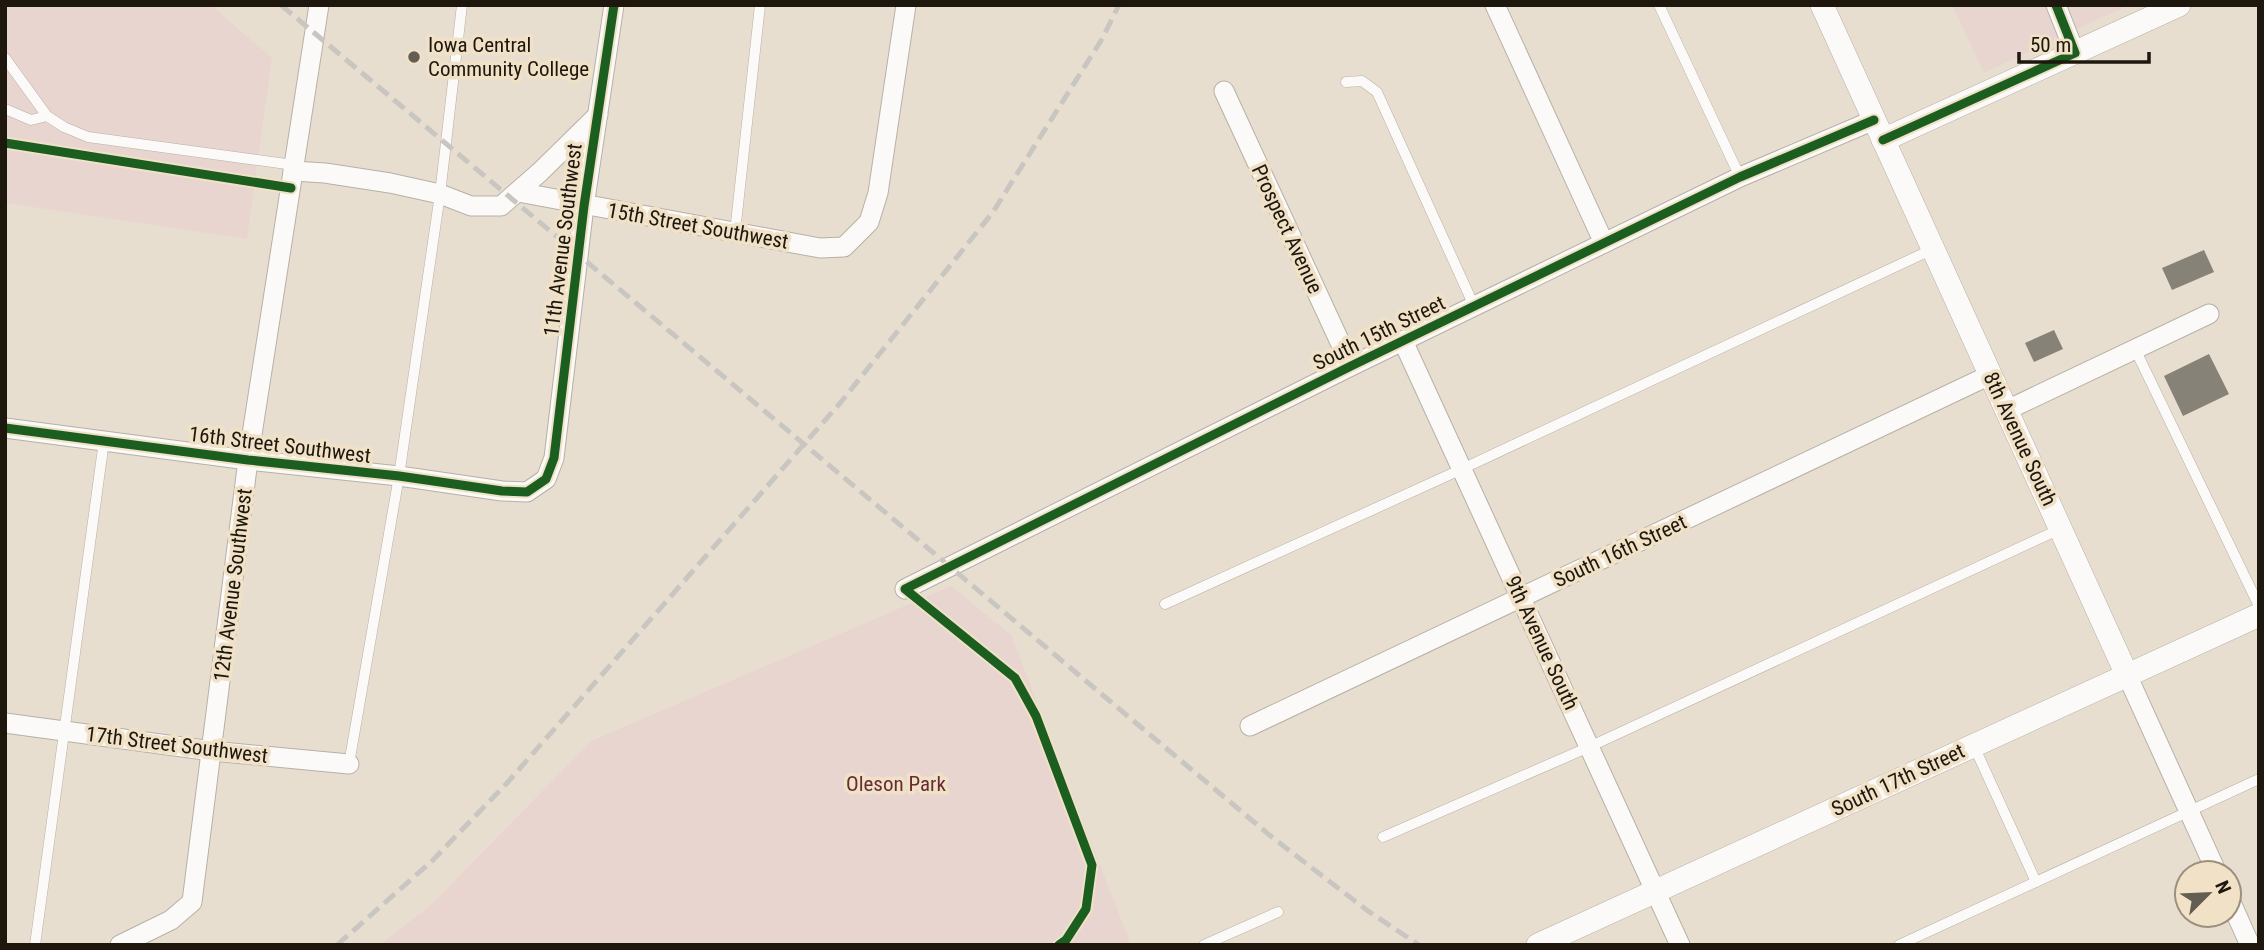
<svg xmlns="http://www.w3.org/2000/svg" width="2264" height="950" viewBox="0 0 2264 950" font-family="'Roboto Condensed',sans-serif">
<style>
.green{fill:#e9d5d0}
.building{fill:#868277}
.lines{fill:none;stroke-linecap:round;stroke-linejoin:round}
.service-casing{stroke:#b7b0a6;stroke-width:11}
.minor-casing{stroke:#b7b0a6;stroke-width:21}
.tertiary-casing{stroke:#b7b0a6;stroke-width:24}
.service{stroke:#fbfaf8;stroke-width:10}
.minor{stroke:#fbfaf8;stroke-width:19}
.tertiary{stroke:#fbfaf8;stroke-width:23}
.rail{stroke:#c9c6c2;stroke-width:5;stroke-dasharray:14 7;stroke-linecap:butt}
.cycleway-casing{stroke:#f0e1c7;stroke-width:13}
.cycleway{stroke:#1b5e20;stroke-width:9}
.poi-dot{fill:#645d52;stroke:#f0e1c7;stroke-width:2.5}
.labels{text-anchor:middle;stroke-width:7;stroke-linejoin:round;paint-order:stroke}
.poi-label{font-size:21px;fill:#1d170e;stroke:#f0e1c7;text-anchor:start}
.street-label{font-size:21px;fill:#1d170e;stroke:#f0e1c7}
.park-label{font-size:21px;fill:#662c34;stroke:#f0e1c7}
</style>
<rect width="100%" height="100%" fill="#e7ded0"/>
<!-- green -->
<g class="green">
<polygon points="5,5 211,5 272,58 247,239 5,203"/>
<polygon points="1952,5 2129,5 1984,73"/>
<polygon points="951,586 1011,635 1131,945 379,945 431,905 591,741"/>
</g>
<!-- building -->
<g class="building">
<polygon points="2204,250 2214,272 2172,290 2162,268"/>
<polygon points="2054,330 2063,349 2034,362 2025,343"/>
<polygon points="2209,354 2229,394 2183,416 2164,376"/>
</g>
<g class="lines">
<defs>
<g id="service">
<polyline points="1659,5 1740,177"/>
<polyline points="5,58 47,116 64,127 88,137 294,165"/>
<polyline points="1346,82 1362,81 1377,92 1474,306"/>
<polyline points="5,109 31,120 47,116"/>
<polyline points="735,232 760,5"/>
<polyline points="2135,349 2259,606"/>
<polyline points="1165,604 1462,469 1933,249"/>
<polyline points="1974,746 2036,882"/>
<polyline points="349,764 399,476 440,194 462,5"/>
<polyline points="1383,837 1589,747 2060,529"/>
<polyline points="35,945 104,441"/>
<polyline points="1204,945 1278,912"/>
<polyline points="1899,945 2259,779"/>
</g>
<g id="minor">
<polyline points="1495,5 1604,243"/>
<polyline points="2056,5 2075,53"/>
<polyline points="1224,91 1351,366"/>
<polyline points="293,171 325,173 390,183 440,194 471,206 501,206 540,172 598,115"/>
<polyline points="518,192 820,248 844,247 869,222 878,193 906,5"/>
<polyline points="1403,341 1680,945"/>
<polyline points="2007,410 2209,314"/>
<polyline points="5,428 248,460 399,476 502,491 527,492 546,479 554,458 584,206 614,5"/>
<polyline points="905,589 1351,366 1740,177 1874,120"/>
<polyline points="2127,675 2217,873"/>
<polyline points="5,723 212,751 349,764"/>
<polyline points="1250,726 1990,375"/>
<polyline points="2229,898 2250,945"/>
<polyline points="120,945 171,920 192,902 248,460 319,5"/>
</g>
<g id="tertiary">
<polyline points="1822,5 2127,675"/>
<polyline points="1883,140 2179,5"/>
<polyline points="1538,945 2259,615"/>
</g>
</defs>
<!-- service casing -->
<use href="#service" class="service-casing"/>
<!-- minor casing -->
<use href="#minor" class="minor-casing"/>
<!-- tertiary casing -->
<use href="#tertiary" class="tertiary-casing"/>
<!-- service -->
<use href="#service" class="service"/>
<!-- minor -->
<use href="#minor" class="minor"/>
<!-- tertiary -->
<use href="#tertiary" class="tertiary"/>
<!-- rail -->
<g class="rail">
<polyline points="281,5 1273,838 1368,911 1419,945"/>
<polyline points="337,945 432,861 507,783 841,402 993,212 1102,39 1119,5"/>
</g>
<defs>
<g id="cycleway">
<polyline points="1883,140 2075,53 2056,5"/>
<polyline points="5,143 291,188"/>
<polyline points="5,428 248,460 399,476 502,491 527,492 546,479 554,458 584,206 614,5"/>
<polyline points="1059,945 1066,940 1086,909 1092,865 1036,716 1015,678 905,589 1351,366 1740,177 1874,120"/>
</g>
</defs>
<!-- cycleway casing -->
<use href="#cycleway" class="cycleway-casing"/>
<!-- cycleway -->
<use href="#cycleway" class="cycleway"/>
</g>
<!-- markers -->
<circle class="poi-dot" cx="414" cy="57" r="7"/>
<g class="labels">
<!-- poi labels -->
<g class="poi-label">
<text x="428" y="52">Iowa Central<tspan x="428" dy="24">Community College</tspan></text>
</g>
<!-- street labels -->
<g class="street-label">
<text transform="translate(698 226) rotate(10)" y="7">15th Street Southwest</text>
<text transform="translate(1287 229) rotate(65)" y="7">Prospect Avenue</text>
<text transform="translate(563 240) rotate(-83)" y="7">11th Avenue Southwest</text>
<text transform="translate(1379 333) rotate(-26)" y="7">South 15th Street</text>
<text transform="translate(2020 439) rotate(65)" y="7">8th Avenue South</text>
<text transform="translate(280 445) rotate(7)" y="7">16th Street Southwest</text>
<text transform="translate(1620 551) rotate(-25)" y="7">South 16th Street</text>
<text transform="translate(233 585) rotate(-83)" y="7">12th Avenue Southwest</text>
<text transform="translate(1542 643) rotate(65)" y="7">9th Avenue South</text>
<text transform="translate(177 745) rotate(7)" y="7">17th Street Southwest</text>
<text transform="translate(1898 780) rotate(-25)" y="7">South 17th Street</text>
</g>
<!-- park labels -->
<g class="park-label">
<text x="896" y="791">Oleson Park</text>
</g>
</g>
<!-- border -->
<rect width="2264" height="950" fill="none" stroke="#1d170e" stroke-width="14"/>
<!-- north arrow -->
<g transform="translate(2208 894) rotate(66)"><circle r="33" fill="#f0e1c7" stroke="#9c907d" stroke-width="2"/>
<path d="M0-5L12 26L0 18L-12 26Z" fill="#645d52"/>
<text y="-10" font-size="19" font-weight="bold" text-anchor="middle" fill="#1d170e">N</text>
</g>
<!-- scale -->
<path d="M2019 52v10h130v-10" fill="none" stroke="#1d170e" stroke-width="3.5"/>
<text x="2030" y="52" font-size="21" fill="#1d170e" stroke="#f0e1c7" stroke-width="5" paint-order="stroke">50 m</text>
</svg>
